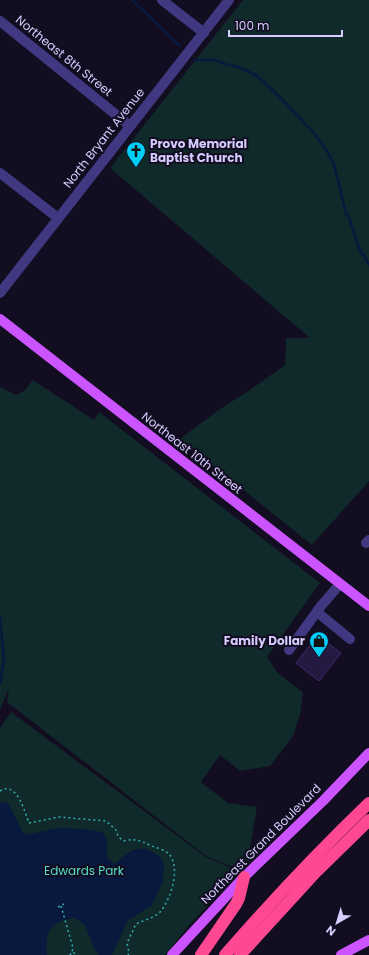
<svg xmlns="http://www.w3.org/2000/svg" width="369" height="955" viewBox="0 0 369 955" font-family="Poppins,sans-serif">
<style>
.green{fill:#10292a}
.water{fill:#09183d}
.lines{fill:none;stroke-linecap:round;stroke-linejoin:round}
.stream{stroke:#09183d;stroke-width:2.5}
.building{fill:#241941;stroke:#3d2b6d}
.path{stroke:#2eb0b2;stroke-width:1.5;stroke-dasharray:2 3;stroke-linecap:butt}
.minor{stroke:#403880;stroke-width:10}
.major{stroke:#cb54ff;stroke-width:10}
.highway{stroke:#ff4892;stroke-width:12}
.labels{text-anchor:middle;stroke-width:4;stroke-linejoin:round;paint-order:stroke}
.street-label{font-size:12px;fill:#d6ccff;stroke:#120d20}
.poi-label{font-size:12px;font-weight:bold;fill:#d6ccff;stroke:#120d20;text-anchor:start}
.park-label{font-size:12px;fill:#59dfc7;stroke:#120d20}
</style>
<rect width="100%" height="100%" fill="#120d20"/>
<!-- green -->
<g class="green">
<polygon points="243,0 369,0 369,481 312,545 180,439 220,409 247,392 285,365 286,338 310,338 110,168"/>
<polygon points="33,380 94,420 99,412 320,583 267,657 277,672 303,693 300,714 293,736 270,766 240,771 220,755 201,782 228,803 257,807 249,852 251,860 239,870 206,856 7,702 9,688 0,710 0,387 16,395 24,391"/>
<polygon points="11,712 206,857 240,872 190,924 165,955 0,955 0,728"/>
</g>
<!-- water -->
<path class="water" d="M7 802C14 813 18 825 25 835L59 828 83 829 102 832 107 840V858L115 864C133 848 139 842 162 858L164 871 162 884 152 905 128 920 112 955H99L95 950 85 925 75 918C50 922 45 930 47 955H0V803Z"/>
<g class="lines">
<!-- stream -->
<g class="stream">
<polyline points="132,0 180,46"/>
<polyline points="194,60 216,60 224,64 238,67 256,75 276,93 313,132 327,151 334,164 346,214 349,217 361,254 363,254 369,265"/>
<polyline points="0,618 4,659 0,683"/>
</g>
</g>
<!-- building -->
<polygon class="building" points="318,635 341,653 319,681 296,663"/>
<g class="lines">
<!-- path -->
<g class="path">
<path d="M0 791C17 780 25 813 29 823L59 817 106 821 116 830 118 836 123 841C135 838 141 841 152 846 157 848 165 850 169 854 181 868 171 898 161 911 155 918 144 920 136 924L127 943 129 953 128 955"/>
<polyline points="61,906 73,948 72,952"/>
<polyline points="58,907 64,904"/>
<polyline points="70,955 72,952 78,955"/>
</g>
<!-- minor -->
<g class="minor">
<polyline points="162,0 204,33"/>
<polyline points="0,21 130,126"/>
<polyline points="0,173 58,218"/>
<polyline points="0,293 229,0"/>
<polyline points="366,543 369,540"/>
<polyline points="317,612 350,639"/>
<polyline points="289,650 321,606 340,584"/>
</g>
<!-- major -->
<g class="major">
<polyline points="0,319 369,606"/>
<polyline points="172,955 244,877 323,801 369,753"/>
<polyline points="341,955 369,940"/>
</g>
<!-- highway -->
<g class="highway">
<polyline points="201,955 236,904 239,898 244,877"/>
<path d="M225 955C271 902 319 851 369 803"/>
<polyline points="240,955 315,873 369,820"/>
</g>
</g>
<!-- icons -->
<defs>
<symbol id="church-pin" viewBox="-11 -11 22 30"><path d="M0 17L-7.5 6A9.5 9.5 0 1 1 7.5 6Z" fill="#00cdf7" stroke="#120d20"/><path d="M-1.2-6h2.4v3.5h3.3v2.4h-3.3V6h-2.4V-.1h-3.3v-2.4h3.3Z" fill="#111"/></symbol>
<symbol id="shop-pin" viewBox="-11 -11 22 30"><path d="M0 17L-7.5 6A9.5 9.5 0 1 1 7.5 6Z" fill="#00cdf7" stroke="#120d20"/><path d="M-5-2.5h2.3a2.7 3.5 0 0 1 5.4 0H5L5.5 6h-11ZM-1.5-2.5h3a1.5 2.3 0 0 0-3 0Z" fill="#111"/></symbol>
</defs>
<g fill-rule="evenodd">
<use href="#church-pin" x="125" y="140" width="22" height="30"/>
<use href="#shop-pin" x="308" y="630" width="22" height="30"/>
</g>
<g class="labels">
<!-- street labels -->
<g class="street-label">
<text transform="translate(64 56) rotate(39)" y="4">Northeast 8th Street</text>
<text transform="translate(104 138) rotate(-52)" y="4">North Bryant Avenue</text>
<text transform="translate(192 453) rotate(38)" y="4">Northeast 10th Street</text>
<text transform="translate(261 844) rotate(-45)" y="4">Northeast Grand Boulevard</text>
</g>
<!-- poi labels -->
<g class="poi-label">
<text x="150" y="148">Provo Memorial<tspan x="150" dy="14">Baptist Church</tspan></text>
<text x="305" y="645" text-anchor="end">Family Dollar</text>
</g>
<!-- park labels -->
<g class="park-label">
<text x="84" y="875">Edwards Park</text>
</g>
</g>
<!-- north arrow -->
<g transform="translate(337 923) rotate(218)" stroke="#120d20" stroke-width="3" paint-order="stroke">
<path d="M0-3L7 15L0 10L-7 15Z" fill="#d6ccff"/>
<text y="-6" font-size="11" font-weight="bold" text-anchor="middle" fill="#d6ccff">N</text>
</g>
<!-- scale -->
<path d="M229 30v6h113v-6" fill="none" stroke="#d6ccff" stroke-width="2"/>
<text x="235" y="30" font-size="12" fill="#d6ccff" stroke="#120d20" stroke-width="3" paint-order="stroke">100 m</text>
</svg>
